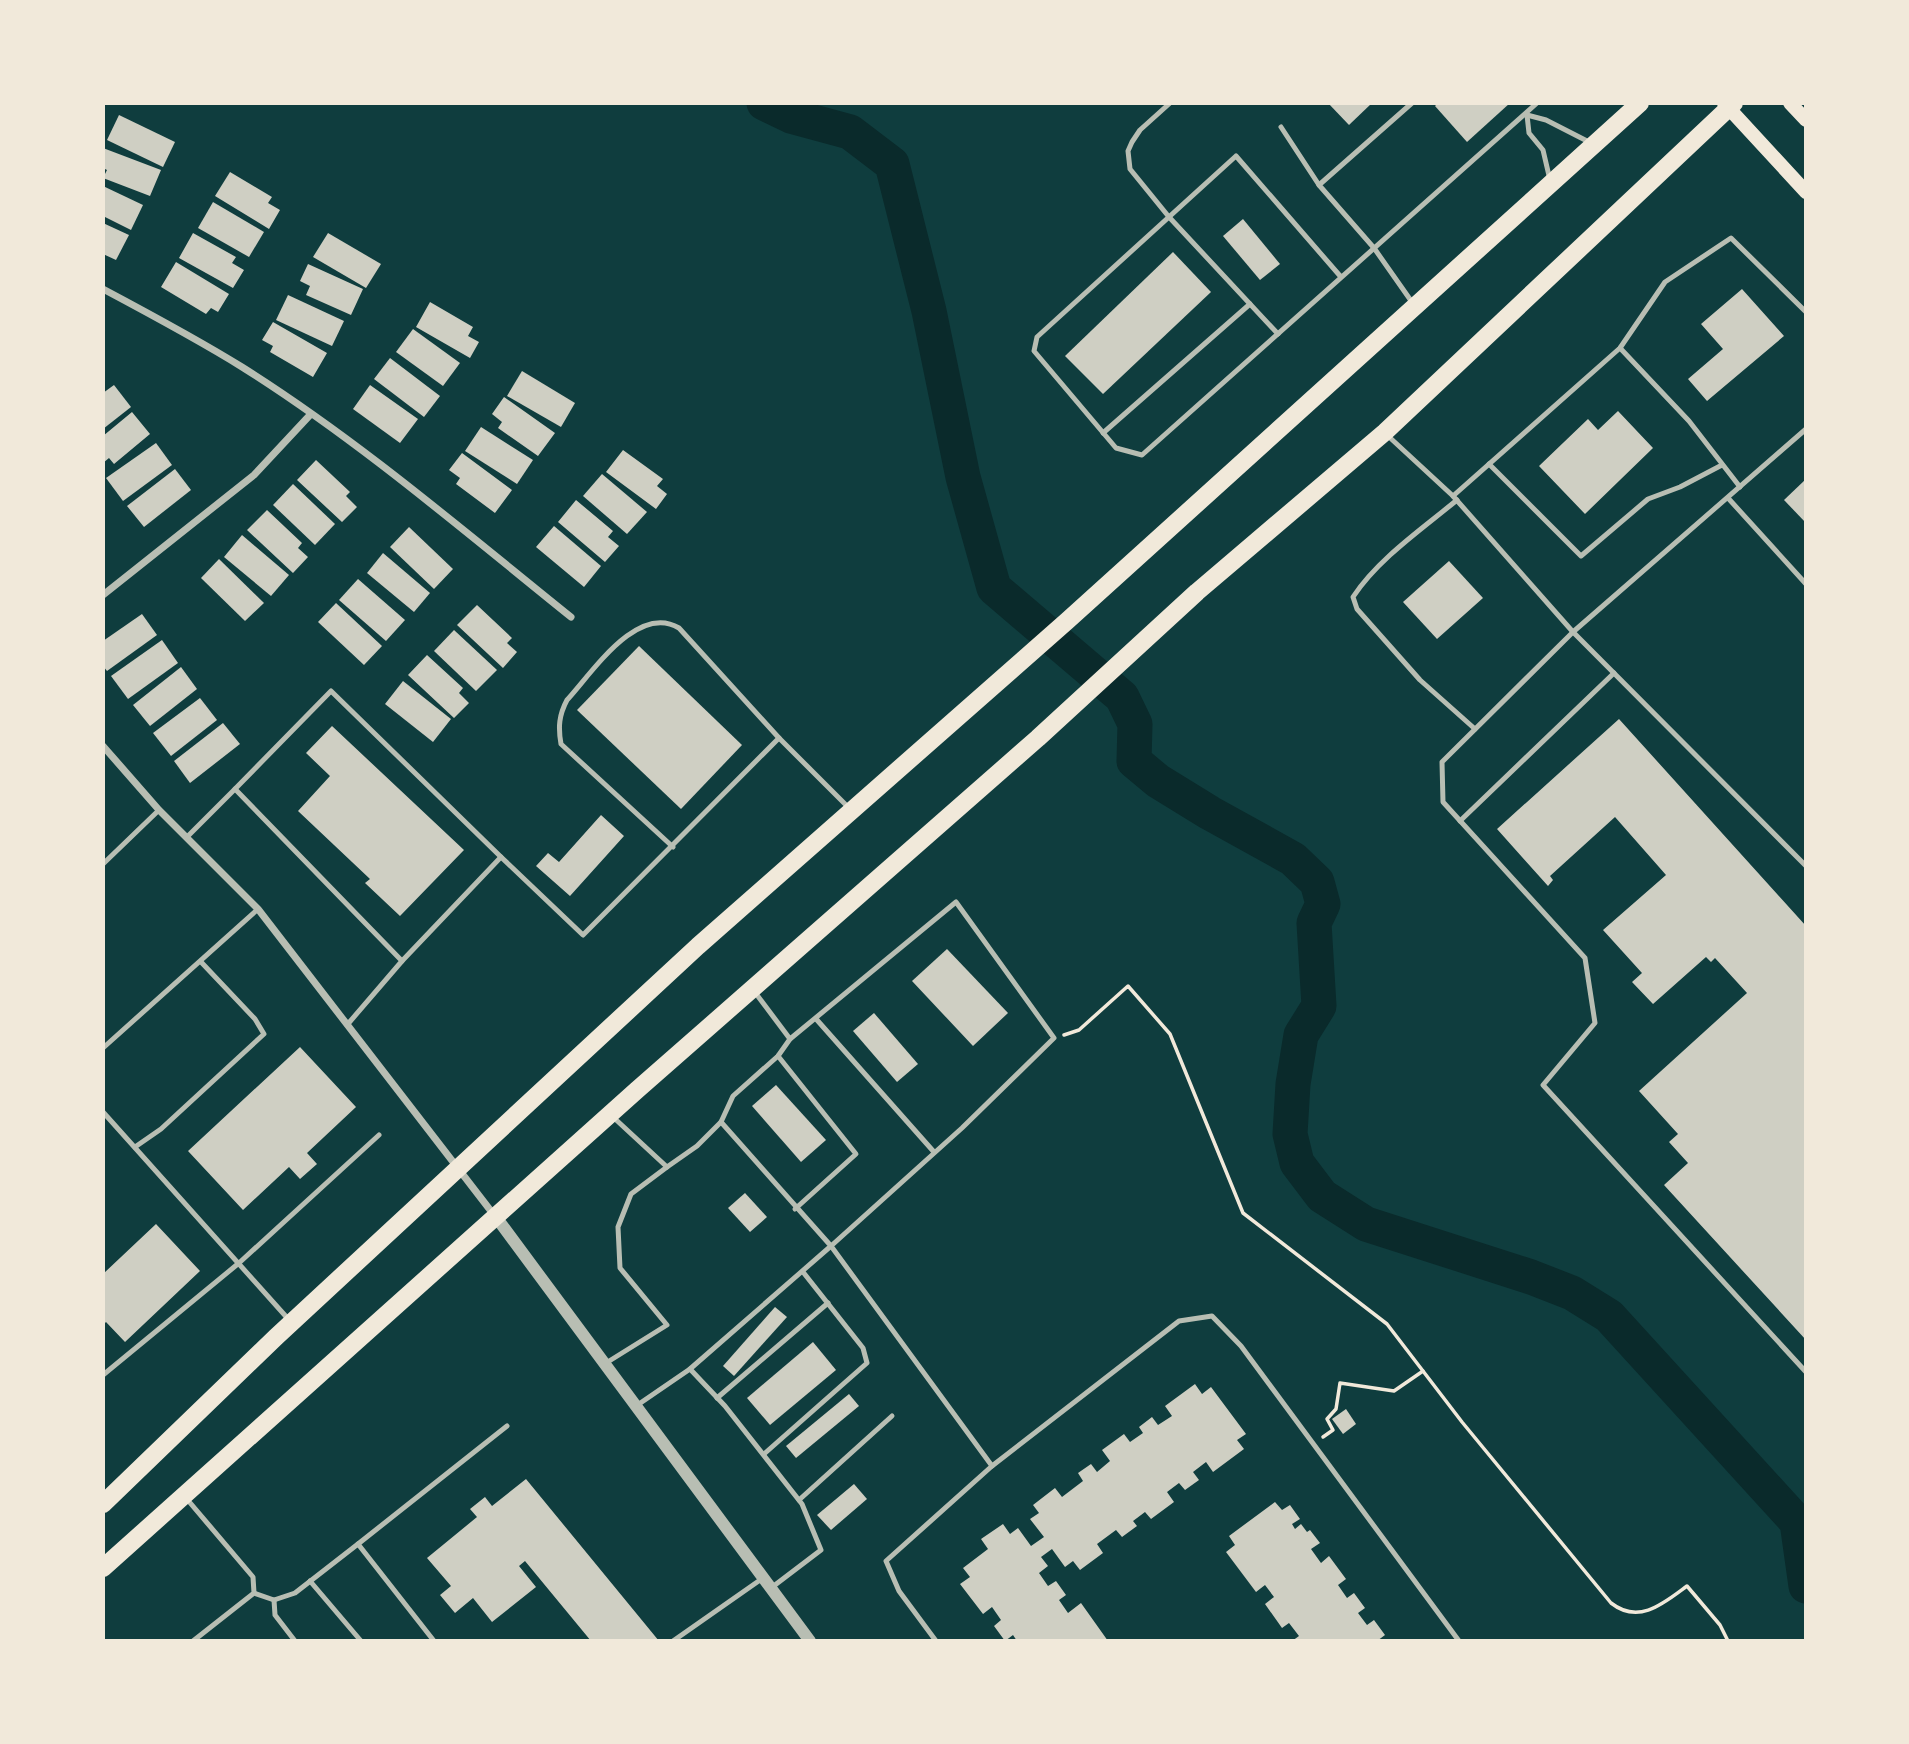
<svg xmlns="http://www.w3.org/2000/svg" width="1909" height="1744" viewBox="0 0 1909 1744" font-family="Figtree,sans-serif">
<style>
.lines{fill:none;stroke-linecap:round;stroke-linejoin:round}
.river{stroke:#0a2a2b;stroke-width:35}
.building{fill:#cfcfc3}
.path{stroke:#f1e9da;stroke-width:3.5}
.service{stroke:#b8beb3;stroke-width:5}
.minor{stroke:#b8beb3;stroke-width:7}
.tertiary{stroke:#b8beb3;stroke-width:12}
.secondary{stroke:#f1e9da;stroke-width:14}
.primary{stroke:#f1e9da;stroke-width:18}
</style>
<rect width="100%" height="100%" fill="#0f3d3e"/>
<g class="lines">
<!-- river -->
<polyline class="river" points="764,103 791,116 850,132 892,164 929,311 963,477 994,588 1122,697 1135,724 1134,761 1158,781 1210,813 1293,859 1317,882 1323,904 1314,923 1319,1006 1301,1035 1293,1084 1290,1134 1297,1163 1322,1196 1366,1224 1531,1277 1572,1293 1609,1316 1797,1522 1806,1586"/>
</g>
<!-- building -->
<g class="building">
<polygon points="1328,103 1372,103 1349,125"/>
<polygon points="1438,103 1510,103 1467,142 1435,106"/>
<polygon points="119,115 175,142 163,167 107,140"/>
<polygon points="103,148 161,170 150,196 103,178 107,170 103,168"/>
<polygon points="230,172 272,197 268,203 280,210 269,229 215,196"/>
<polygon points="103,186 143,205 131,230 103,216"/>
<polygon points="213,202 264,232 249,257 198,228"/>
<polygon points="1243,219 1280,264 1260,280 1223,236"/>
<polygon points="103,223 129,235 116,260 103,254"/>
<polygon points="193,233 236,257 232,263 244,270 233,288 179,258"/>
<polygon points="328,233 381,264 366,288 313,257"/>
<polygon points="1173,252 1211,292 1103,394 1065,356"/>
<polygon points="176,262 229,294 218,312 211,308 206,314 161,287"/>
<polygon points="308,264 363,289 351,315 306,295 310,286 300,281"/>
<polygon points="1742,289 1784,336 1707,401 1688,379 1723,349 1701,324"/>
<polygon points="288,295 344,321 332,346 276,320"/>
<polygon points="430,302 473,327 468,336 479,342 470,358 416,327"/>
<polygon points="273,322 327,353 313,377 270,352 273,346 262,340"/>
<polygon points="413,329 460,363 443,386 396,352"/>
<polygon points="390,358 440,396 424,417 374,379"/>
<polygon points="522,371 575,403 561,427 507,396"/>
<polygon points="114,385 131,407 103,429 103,393"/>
<polygon points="370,385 418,419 400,443 353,409"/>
<polygon points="504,397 555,433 538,456 498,428 502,422 492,414"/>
<polygon points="1618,411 1653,448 1585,514 1539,466 1588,419 1598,430"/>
<polygon points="132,412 150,434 114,464 109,458 103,463 103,436"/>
<polygon points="481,427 533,460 517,484 465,451"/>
<polygon points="156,443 172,465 123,501 106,478"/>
<polygon points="623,450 663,479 657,486 667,494 656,509 606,472"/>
<polygon points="462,453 512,490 495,513 456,484 460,478 449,470"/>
<polygon points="316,460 350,492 346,496 357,507 342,522 297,480"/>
<polygon points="175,469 191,490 144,527 127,506"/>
<polygon points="602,474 647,512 627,534 583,496"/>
<polygon points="1806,479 1806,523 1784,500"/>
<polygon points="293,484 335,524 315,545 273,505"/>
<polygon points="576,500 613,531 608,537 619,546 605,562 558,522"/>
<polygon points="267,510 302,543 298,548 308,557 293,573 247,530"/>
<polygon points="554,526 601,566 584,587 536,547"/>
<polygon points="409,527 453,569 434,589 390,547"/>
<polygon points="242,535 289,575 271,596 224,557"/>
<polygon points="383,553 430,593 414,612 367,573"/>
<polygon points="219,559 264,603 245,621 201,578"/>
<polygon points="1449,561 1483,598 1437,639 1403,602"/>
<polygon points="358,579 405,620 386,641 339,600"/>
<polygon points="336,603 382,646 364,665 318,622"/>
<polygon points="477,605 512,638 507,643 517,652 503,668 457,625"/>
<polygon points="142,614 157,635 107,671 103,666 103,641"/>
<polygon points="454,630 497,670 476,691 434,651"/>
<polygon points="162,640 178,663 128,699 111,676"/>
<polygon points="639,646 742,745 681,809 577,710"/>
<polygon points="427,655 463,688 459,693 469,703 454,718 408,675"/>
<polygon points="181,667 197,689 150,726 133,705"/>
<polygon points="403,681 451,719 433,742 385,704"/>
<polygon points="200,698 217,720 171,756 153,733"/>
<polygon points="1619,719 1806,926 1806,1340 1664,1185 1688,1163 1669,1142 1678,1134 1639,1091 1747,993 1715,958 1711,962 1706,957 1653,1004 1632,982 1642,973 1603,930 1666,875 1615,817 1550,876 1553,880 1548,886 1497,829"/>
<polygon points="223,723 240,744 190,783 174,761"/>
<polygon points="332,726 464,850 400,916 365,883 370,879 298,811 330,776 306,753"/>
<polygon points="601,815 624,836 570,896 536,866 548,853 559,862"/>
<polygon points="947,949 1008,1013 973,1046 912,981"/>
<polygon points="874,1013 918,1064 897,1082 853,1031"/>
<polygon points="300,1047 356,1107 307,1153 317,1164 300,1179 289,1167 243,1210 188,1151"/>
<polygon points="776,1085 826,1140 801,1162 752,1106"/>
<polygon points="745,1193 767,1217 750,1232 728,1208"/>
<polygon points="156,1224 200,1271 125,1342 106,1322 103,1325 103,1274"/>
<polygon points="775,1307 787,1317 734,1376 723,1366"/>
<polygon points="813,1342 836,1370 770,1425 747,1398"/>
<polygon points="1195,1384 1202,1394 1211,1387 1246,1434 1237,1440 1244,1449 1213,1472 1206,1462 1193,1472 1199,1480 1185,1490 1179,1483 1167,1492 1174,1502 1151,1519 1145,1512 1133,1521 1137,1526 1122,1537 1116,1530 1097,1544 1103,1553 1080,1570 1073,1561 1065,1567 1052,1549 1041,1557 1048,1566 1039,1573 1048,1586 1056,1581 1066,1595 1059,1600 1068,1613 1081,1603 1108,1641 1017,1641 1013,1635 1005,1641 994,1626 1001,1620 992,1607 983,1614 960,1584 970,1577 963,1568 988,1549 981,1539 1003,1524 1010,1534 1018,1528 1031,1546 1044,1537 1030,1519 1039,1513 1033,1505 1055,1488 1062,1497 1083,1481 1078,1473 1091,1464 1097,1472 1110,1461 1102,1450 1124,1434 1130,1442 1143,1433 1139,1427 1152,1417 1158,1425 1172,1416 1165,1406"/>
<polygon points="849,1394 859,1406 796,1458 786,1446"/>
<polygon points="1346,1409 1356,1424 1343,1434 1332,1419"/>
<polygon points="526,1479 659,1641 591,1641 525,1561 519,1566 536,1587 492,1622 473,1598 455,1613 440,1595 451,1586 427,1558 477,1517 470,1509 485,1497 492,1506"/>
<polygon points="854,1484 867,1499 831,1530 817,1515"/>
<polygon points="1275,1502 1282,1510 1290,1505 1300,1519 1292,1524 1295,1529 1301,1524 1307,1532 1310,1530 1320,1543 1311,1549 1321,1563 1329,1556 1346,1579 1338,1585 1347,1598 1354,1593 1365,1608 1358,1613 1367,1625 1374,1620 1385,1635 1377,1641 1292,1641 1299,1636 1289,1623 1282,1628 1265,1604 1274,1597 1265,1585 1256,1592 1226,1552 1235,1545 1229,1536"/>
</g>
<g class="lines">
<!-- path -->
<g class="path">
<path d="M1064 1035 1079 1030 1128 986 1170 1034 1243 1213 1387 1324 1462 1422 1611 1603C1639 1625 1664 1603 1687 1586L1720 1625 1728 1641"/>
<polyline points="1323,1437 1333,1430 1327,1419 1336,1409 1340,1383 1394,1391 1423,1371"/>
</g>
<!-- service -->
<g class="service">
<polyline points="1170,103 1140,130 1132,142 1128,151 1130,169 1169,217 1278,334"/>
<polyline points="1412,103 1319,185 1374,248 1414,305"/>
<polyline points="1527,115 1529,133 1543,150 1550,180"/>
<polyline points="1527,115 1546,120 1591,143"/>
<polyline points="1281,127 1319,185"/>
<polyline points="1341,277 1236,156 1037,337 1034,351 1116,448 1142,455 1537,103"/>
<polyline points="1620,348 1689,421 1740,487"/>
<polyline points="1806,429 1573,632 1442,762 1443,802 1585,958 1595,1023 1543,1085 1806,1372"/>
<polyline points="1103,433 1250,304"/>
<polyline points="1387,435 1453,496 1573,632 1806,866"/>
<polyline points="1489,464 1581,556 1648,499 1680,487 1722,465"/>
<polyline points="1453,496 1620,348 1665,282 1731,238 1806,312"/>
<polyline points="1728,498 1806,584"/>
<path d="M1457 500C1422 529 1378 559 1353 597L1357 609 1420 680 1475 729"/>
<polyline points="235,789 331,691 501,857"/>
<polyline points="1460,821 1614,673"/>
<polyline points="187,837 235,789 402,961 347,1025"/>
<path d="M673 847 561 744C558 727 559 715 567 700 592 673 637 603 679 628L779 738"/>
<polyline points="103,864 159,810"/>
<polyline points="402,961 501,857 583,935 779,738 849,808"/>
<polyline points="754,991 790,1039 956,902 1054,1038 962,1128 831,1246 992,1466 886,1561 899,1591 936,1641"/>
<polyline points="817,1020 934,1152"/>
<polyline points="103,1048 258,909"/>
<polyline points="778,1056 856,1154 795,1209"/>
<polyline points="103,1112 290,1321"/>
<polyline points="613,1117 667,1167 697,1146 721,1122 831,1246 690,1369"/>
<polyline points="721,1122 733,1096 778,1056 790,1039"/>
<polyline points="135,1147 161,1129 264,1034 255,1019 202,963"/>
<polyline points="606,1363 667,1325 620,1268 618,1227 631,1194 667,1167"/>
<polyline points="103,1375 239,1263 379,1135"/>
<polyline points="717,1398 828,1303"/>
<polyline points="636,1406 690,1369 725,1406 802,1504 821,1550 771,1588"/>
<polyline points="764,1454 867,1363 863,1348 803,1272"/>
<polyline points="992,1466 1179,1321 1212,1316 1241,1346 1459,1641"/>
<polyline points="186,1498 253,1577 254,1593 193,1641"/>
<polyline points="799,1500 892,1416"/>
<polyline points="358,1544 507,1426"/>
<polyline points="310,1581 361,1641"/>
<polyline points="254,1593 274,1600 295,1593 358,1544 434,1641"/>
<polyline points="274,1600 275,1615 295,1641"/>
<polyline points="673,1641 763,1578"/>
</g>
<!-- minor -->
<g class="minor">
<path d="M103 289C150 314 197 339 242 367 358 440 464 531 571 617"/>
<polyline points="103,595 254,475 310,415"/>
<polyline points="103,746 159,810 258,909 494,1215"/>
</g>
<!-- tertiary -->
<polyline class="tertiary" points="496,1217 810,1641"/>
<!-- secondary -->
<g class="secondary">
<polyline points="1724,103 1806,192"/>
<polyline points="1790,103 1806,120"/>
</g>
<!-- primary -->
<g class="primary">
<polyline points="103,1504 276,1337 698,946 1067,621 1640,103"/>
<polyline points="103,1568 637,1090 1038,738 1197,592 1385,432 1734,103"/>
</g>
</g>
<!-- border -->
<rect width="1909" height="1744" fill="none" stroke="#f1e9da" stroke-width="210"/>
</svg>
